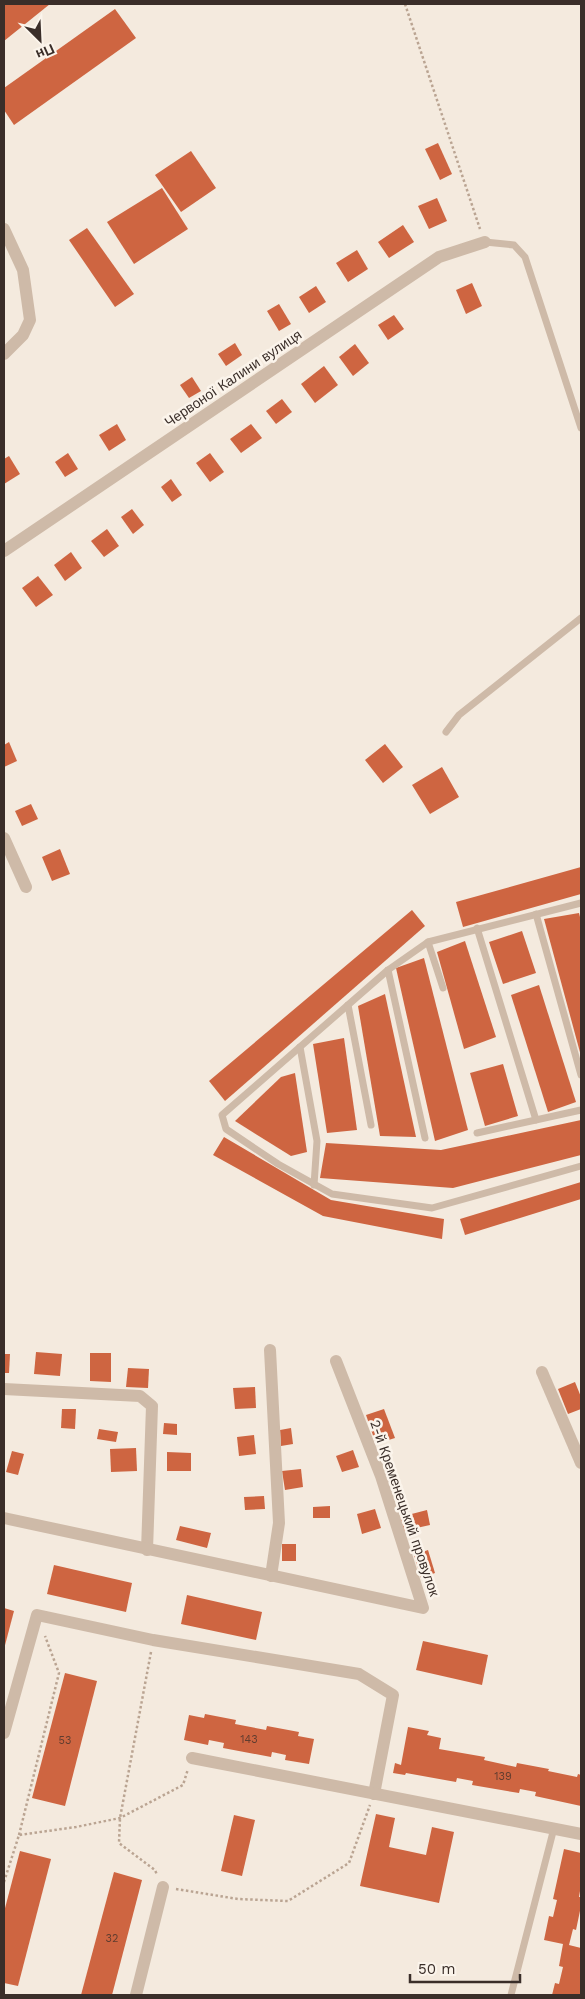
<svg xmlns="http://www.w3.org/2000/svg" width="585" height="1999" viewBox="0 0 585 1999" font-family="'Work Sans',sans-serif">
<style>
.building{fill:#ce6541}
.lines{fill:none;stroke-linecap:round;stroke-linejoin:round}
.path{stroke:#baa492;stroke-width:2.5;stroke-dasharray:2.5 2.5;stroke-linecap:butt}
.service{stroke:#cebaa8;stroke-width:7}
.minor{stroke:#cebaa8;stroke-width:12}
.labels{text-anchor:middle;stroke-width:5;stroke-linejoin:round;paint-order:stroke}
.number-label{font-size:11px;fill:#5f3c2f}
.street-label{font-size:14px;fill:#3a2e29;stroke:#fbf4eb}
</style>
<rect width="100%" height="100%" fill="#f4eade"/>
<!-- building -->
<g class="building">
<polygon points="4,4 50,4 4,41"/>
<polygon points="115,9 136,38 14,125 4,110 4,88"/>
<polygon points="438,143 452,174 440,180 425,149"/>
<polygon points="191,151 216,188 181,212 155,175"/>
<polygon points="162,188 188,229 134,264 107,222"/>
<polygon points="437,198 447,221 429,229 418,206"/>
<polygon points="403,225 414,242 389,258 378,242"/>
<polygon points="87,228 134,294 115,307 69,240"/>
<polygon points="357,250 368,269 348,282 336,263"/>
<polygon points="472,283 482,306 466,314 456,290"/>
<polygon points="316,286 326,302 309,313 299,297"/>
<polygon points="279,304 291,324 279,331 267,311"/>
<polygon points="394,315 404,329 388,340 378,325"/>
<polygon points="235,343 242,355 226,366 218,354"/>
<polygon points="355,344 369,363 353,376 339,357"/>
<polygon points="324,366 338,385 315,403 301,384"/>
<polygon points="192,377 201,391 189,398 180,385"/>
<polygon points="282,399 292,412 276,424 266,411"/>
<polygon points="117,424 126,440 109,451 99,435"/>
<polygon points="251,424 262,438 241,453 230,439"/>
<polygon points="68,453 78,469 65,477 55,462"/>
<polygon points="210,453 224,472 210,482 196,463"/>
<polygon points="9,456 20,474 4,484 4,459"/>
<polygon points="171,479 182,495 172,502 161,487"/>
<polygon points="132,509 144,525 133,534 121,517"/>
<polygon points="107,529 119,546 104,557 91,541"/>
<polygon points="71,552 82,568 65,581 54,565"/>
<polygon points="38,576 53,595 36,607 22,588"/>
<polygon points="9,742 17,761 4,767 4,745"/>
<polygon points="385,744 403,767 383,783 365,760"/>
<polygon points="442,767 459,797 430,814 412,785"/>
<polygon points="31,804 38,819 22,826 15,811"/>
<polygon points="60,849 70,874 52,881 42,857"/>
<polygon points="581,867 581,894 463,927 456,902"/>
<polygon points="412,910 425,926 225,1101 209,1081"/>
<polygon points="579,913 581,921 581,1056 544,919"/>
<polygon points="522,931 536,973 503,984 489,942"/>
<polygon points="465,941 496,1037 464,1049 437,952"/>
<polygon points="424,958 468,1130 435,1141 396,968"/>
<polygon points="539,985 576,1102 548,1112 511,995"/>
<polygon points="385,994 416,1137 380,1136 358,1006"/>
<polygon points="344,1038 357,1130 327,1133 313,1044"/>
<polygon points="503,1064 518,1116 485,1126 470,1073"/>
<polygon points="295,1073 307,1152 291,1156 235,1121 281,1077"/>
<polygon points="581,1120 581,1155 453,1188 320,1178 326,1143 441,1150"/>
<polygon points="224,1137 331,1200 444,1219 442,1239 323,1216 213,1155"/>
<polygon points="581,1182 581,1199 465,1235 460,1219"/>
<polygon points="36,1352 62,1354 60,1376 34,1374"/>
<polygon points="90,1353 111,1353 111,1382 90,1381"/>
<polygon points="4,1354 10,1354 9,1373 4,1373"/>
<polygon points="128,1368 149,1369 148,1388 126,1387"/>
<polygon points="575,1382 581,1397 581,1409 568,1414 558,1389"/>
<polygon points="255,1387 256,1408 235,1409 233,1388"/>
<polygon points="62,1409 76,1409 75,1429 61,1428"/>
<polygon points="384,1409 395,1438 376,1444 366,1415"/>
<polygon points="164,1423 177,1424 177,1435 163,1434"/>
<polygon points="291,1428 293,1444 281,1446 280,1430"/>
<polygon points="99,1429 118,1432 116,1442 97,1439"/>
<polygon points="254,1435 256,1454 239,1456 237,1437"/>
<polygon points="136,1448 137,1471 111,1472 110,1449"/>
<polygon points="353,1450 359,1467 342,1472 336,1456"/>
<polygon points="12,1451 24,1454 18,1475 6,1472"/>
<polygon points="167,1452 191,1453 191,1471 167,1471"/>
<polygon points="301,1469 303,1487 285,1490 282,1471"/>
<polygon points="264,1496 265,1509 245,1510 244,1497"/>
<polygon points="330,1506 330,1518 313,1518 313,1507"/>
<polygon points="375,1509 381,1528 362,1534 357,1514"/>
<polygon points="427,1510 430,1525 403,1531 400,1517"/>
<polygon points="180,1526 211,1533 207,1548 176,1540"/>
<rect x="282" y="1544" width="14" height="17"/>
<polygon points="428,1550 435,1573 421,1578 414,1555"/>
<polygon points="54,1565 132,1583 126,1612 47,1594"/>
<polygon points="187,1595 262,1612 256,1640 181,1624"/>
<polygon points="4,1608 14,1611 4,1649"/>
<polygon points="423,1641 488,1655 482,1685 416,1670"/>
<polygon points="65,1673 97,1681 65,1806 32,1798"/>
<polygon points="205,1714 236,1720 235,1724 266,1730 267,1726 299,1732 298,1736 314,1739 309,1764 285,1760 286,1755 272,1752 271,1757 223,1748 224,1743 209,1740 208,1745 184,1740 189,1715 204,1718"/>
<polygon points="408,1727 429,1731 427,1735 441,1738 439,1749 485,1757 484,1760 516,1767 517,1763 549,1769 548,1771 577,1777 578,1774 581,1775 581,1806 535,1796 536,1792 520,1789 519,1793 472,1785 473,1781 457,1778 456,1782 406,1773 405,1775 393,1773 395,1763 401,1765"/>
<polygon points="376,1814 395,1818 389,1847 426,1855 432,1827 454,1832 439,1903 360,1886"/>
<polygon points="234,1815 255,1820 242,1876 221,1871"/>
<polygon points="564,1849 581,1853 581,1885 579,1897 581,1897 581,1906 576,1930 573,1929 569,1945 581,1948 581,1995 552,1995 555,1983 559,1984 563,1967 559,1966 563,1944 544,1940 549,1916 553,1917 557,1900 553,1899"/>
<polygon points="20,1851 51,1859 18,1986 4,1983 4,1912"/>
<polygon points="114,1872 142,1880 112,1995 81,1995"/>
</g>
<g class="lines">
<!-- path -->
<g class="path">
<polyline points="405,4 480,229"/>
<polyline points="151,1652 120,1818 119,1843 155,1870 157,1875"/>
<polyline points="19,1835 59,1673 45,1636"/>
<polyline points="4,1882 19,1835 76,1827 120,1818 183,1785 188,1769"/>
<polyline points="176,1889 238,1899 288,1901 349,1863 370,1805"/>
</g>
<!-- service -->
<g class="service">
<polyline points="485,242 514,245 525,257 581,428"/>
<polyline points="446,732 459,715 581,618"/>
<polyline points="581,903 428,942 388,970 222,1115 226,1129 278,1164 332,1194 432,1208 581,1166"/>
<polyline points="536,914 581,1075"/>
<polyline points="477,928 536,1120"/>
<polyline points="428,942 443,988"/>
<polyline points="388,970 425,1138"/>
<polyline points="348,1005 371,1125"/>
<polyline points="300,1047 317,1141 314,1185"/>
<polyline points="477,1133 581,1110"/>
<polyline points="511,1995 554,1828"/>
</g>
<!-- minor -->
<g class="minor">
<polyline points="4,229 23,270 30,320 23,335 4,354"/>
<polyline points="4,551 439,257 485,242"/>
<polyline points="4,838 26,887"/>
<polyline points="270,1350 279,1523 271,1576"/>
<polyline points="542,1372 581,1463"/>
<polyline points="4,1389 140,1396 152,1406 147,1550"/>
<polyline points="4,1518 423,1608 381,1476 336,1361"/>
<polyline points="4,1733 37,1615 153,1640 359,1674 393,1695 374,1794"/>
<polyline points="192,1758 581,1834"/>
<polyline points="136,1995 163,1887"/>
</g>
</g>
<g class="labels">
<!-- number labels -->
<g class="number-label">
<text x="249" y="1743">143</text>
<text x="65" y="1744">53</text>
<text x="503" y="1780">139</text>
<text x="112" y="1942">32</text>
</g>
<!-- street labels -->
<g class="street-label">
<text transform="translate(233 378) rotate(-34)" y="5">Червоної Калини вулиця</text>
<text transform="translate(405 1508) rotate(71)" y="5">2-й Кременецький провулок</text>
</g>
</g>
<!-- border -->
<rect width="585" height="1999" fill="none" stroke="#3a2e29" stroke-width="10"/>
<!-- north arrow -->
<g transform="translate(40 40) rotate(156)" stroke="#fbf4eb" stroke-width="4" paint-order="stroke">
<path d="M0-4L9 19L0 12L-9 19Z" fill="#3a2e29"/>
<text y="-8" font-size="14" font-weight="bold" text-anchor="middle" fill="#3a2e29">Пн</text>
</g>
<!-- scale -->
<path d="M410 1974v8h110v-8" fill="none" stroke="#3a2e29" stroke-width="2.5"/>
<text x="418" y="1974" font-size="15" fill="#3a2e29" stroke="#fbf4eb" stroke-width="4" paint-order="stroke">50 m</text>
</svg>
